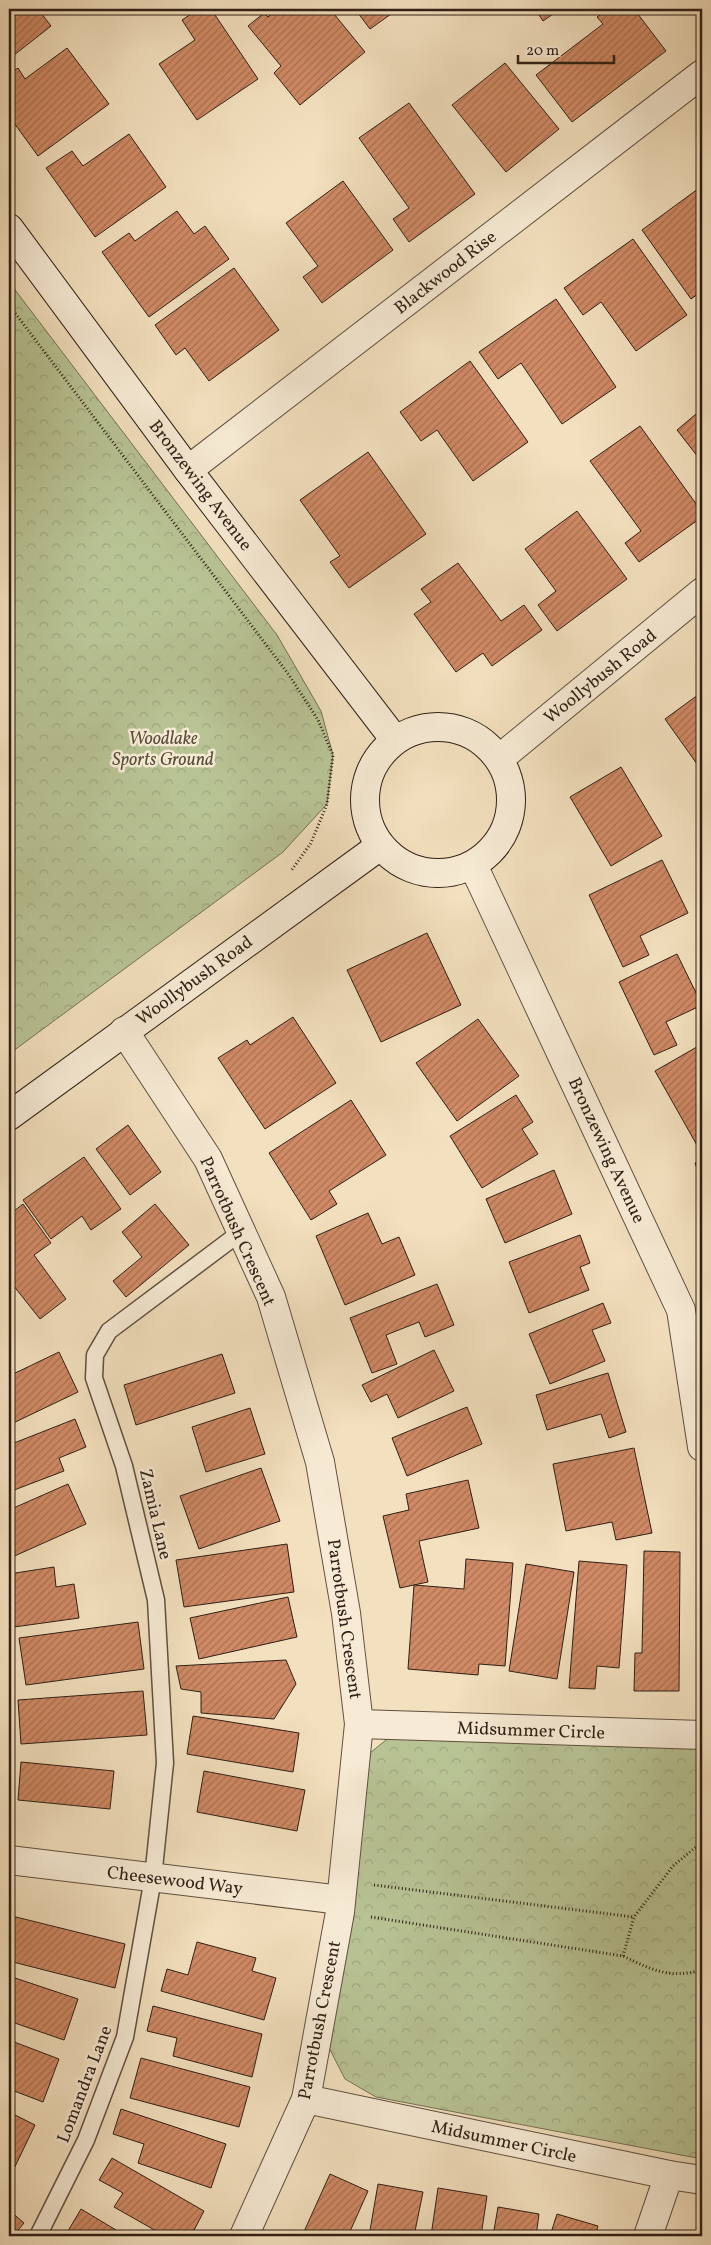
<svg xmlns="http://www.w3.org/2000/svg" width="711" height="2245" viewBox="0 0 711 2245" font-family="Vollkorn,serif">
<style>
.park{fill:url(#park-crowns);stroke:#747155}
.building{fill:url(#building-hatch);stroke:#2f1f16}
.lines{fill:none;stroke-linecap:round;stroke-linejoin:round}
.lane-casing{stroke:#604f40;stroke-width:19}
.street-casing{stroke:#604f40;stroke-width:30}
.secondary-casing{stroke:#2f1f16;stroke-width:30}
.path{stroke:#2f1f16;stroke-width:3;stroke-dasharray:1 2.5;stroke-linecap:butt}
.lane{stroke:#f7ebd5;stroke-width:16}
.street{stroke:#f7ebd5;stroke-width:28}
.secondary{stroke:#f7ebd5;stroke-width:28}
.labels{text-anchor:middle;stroke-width:5;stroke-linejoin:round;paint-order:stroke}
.street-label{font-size:18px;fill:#2f1f16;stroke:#f7ebd5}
.park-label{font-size:18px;font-style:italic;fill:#58503c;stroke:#f7ebd5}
</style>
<defs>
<pattern id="park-crowns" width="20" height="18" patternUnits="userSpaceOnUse" patternTransform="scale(1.25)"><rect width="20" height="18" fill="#b8c394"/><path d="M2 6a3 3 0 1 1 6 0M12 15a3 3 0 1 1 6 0" fill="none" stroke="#9ea77f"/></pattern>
<pattern id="building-hatch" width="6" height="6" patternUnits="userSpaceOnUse" patternTransform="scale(1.25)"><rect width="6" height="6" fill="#d08a65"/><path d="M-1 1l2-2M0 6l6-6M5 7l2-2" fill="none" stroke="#a97052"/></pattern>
</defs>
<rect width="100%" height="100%" fill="#f3e0be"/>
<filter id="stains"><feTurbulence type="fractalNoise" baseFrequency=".004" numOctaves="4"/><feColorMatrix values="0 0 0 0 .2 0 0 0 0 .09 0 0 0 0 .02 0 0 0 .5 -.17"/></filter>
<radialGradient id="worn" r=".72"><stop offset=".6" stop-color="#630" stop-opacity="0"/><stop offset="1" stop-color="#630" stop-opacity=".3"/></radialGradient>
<!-- park -->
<g class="park">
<polygon points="9,282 277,635 321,711 333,755 327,804 283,852 9,1054"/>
<polygon points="391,1736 702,1744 702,2159 376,2097 345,2079 323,2036 360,1761"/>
</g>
<!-- building -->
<g class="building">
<polygon points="9,9 38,9 51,26 9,59"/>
<polygon points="199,9 211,9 258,79 197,120 159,64 195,40 182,20"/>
<polygon points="278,9 330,9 365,52 300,105 274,73 281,66 248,26 264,13 268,17"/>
<polygon points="355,9 398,9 370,29"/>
<polygon points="535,9 560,9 543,21"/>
<polygon points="608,9 634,9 666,51 572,122 536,75 603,24 597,17"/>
<polygon points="67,48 109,104 38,156 9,116 9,74 18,68 25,79"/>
<polygon points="505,63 559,129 506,172 452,105"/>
<polygon points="409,103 475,194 409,242 393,219 409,208 359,138"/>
<polygon points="129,134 166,187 95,237 46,168 72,151 83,166"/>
<polygon points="343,181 393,250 322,303 303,277 318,266 286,223"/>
<polygon points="702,186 702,291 691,299 642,230"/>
<polygon points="177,211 194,234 205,226 229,259 149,317 102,252 129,233 135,241"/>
<polygon points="633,239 687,315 636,351 601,302 583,315 564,288"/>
<polygon points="234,268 279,330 209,381 185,348 176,355 155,325"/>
<polygon points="556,299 616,387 562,424 521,363 498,379 479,352"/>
<polygon points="470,361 528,442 473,481 437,430 421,441 400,412"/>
<polygon points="702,409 702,462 677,430"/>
<polygon points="640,426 702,512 702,517 639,562 625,543 641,531 590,461"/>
<polygon points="368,452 426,534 349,588 330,562 340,556 300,500"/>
<polygon points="577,511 627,579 557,631 538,605 556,591 525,549"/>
<polygon points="458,563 501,621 524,605 542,630 492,666 483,653 456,672 414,614 431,602 421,589"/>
<polygon points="702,692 702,771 665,719"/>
<polygon points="621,767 662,836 611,866 570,797"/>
<polygon points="662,860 688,913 640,936 649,955 623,967 589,895"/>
<polygon points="427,933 461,1005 381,1042 347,970"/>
<polygon points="677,954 702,1005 666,1022 677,1045 654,1055 619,982"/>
<polygon points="293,1017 336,1083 265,1129 218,1058 247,1040 250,1045"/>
<polygon points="478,1019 519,1076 457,1121 416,1063"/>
<polygon points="702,1044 702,1145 698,1147 655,1071"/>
<polygon points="516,1095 533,1122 522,1129 538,1154 482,1188 450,1136"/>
<polygon points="351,1100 386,1155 329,1191 337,1204 311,1220 269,1153"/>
<polygon points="128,1125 161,1172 130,1195 96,1149"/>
<polygon points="84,1157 121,1209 91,1230 82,1216 51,1239 23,1200"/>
<polygon points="702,1160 702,1184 695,1163"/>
<polygon points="554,1170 572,1214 505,1243 486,1199"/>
<polygon points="23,1204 51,1243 34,1255 66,1299 40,1319 9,1280 9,1215"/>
<polygon points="155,1204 189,1245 126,1297 113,1281 142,1257 122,1232"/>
<polygon points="368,1213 382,1244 399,1237 415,1275 345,1305 316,1236"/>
<polygon points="580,1235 590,1263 580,1267 589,1290 529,1313 509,1262"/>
<polygon points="437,1284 454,1325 425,1337 419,1322 386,1335 397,1364 372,1373 350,1318"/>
<polygon points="603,1303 611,1323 592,1330 605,1361 550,1384 529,1334"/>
<polygon points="434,1350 454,1391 398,1418 387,1394 371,1402 362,1385"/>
<polygon points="59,1352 78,1392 9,1425 9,1376"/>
<polygon points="222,1354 235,1393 136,1425 124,1385"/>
<polygon points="608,1373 626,1432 609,1438 601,1414 547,1430 536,1395"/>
<polygon points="467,1407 482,1444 407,1476 392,1438"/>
<polygon points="250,1408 265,1454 206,1472 192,1427"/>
<polygon points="75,1419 86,1447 59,1458 64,1471 9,1492 9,1445"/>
<polygon points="634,1448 652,1533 616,1540 612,1522 566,1531 553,1464"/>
<polygon points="261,1468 280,1521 199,1549 180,1496"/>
<polygon points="468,1480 479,1528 419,1541 428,1582 400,1588 383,1516 409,1510 406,1494"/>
<polygon points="68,1484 86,1524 10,1558 9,1510"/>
<polygon points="287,1544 294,1592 184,1607 176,1560"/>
<polygon points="644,1551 680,1552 679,1691 634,1691 635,1653 642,1653"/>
<polygon points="466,1559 513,1563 505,1666 479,1664 478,1675 408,1669 414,1585 464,1589"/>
<polygon points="579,1561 627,1565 619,1668 597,1666 595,1689 569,1688"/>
<polygon points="526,1564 574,1572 557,1679 509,1671"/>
<polygon points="54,1567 56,1587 74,1584 79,1618 14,1627 9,1574"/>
<polygon points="288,1597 297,1637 199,1659 190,1618"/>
<polygon points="138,1622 144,1669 26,1685 19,1638"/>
<polygon points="286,1660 296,1684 274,1719 201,1713 201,1692 181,1689 176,1666"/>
<polygon points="143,1691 147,1735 21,1744 18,1700"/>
<polygon points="193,1716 299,1733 293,1772 187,1754"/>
<polygon points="21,1762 114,1771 110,1809 18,1800"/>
<polygon points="204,1771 305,1790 297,1831 197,1812"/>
<polygon points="12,1916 125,1944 115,1988 9,1961 9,1929"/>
<polygon points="197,1942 256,1958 252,1971 276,1978 264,2020 161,1991 167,1969 188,1975"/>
<polygon points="9,1976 78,1999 64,2040 9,2021"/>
<polygon points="153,2006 262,2034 252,2077 173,2056 177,2038 147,2031"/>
<polygon points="9,2040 59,2059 43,2102 9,2089"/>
<polygon points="141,2058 250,2087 239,2127 130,2098"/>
<polygon points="121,2109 226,2144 211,2188 138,2163 144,2144 113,2134"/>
<polygon points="9,2112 35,2125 9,2179"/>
<polygon points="112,2158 204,2211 191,2236 165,2236 114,2207 123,2193 99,2180"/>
<polygon points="330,2174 368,2191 348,2236 302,2236"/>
<polygon points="378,2184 423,2192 414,2236 369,2236"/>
<polygon points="438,2188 487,2196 481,2236 431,2236"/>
<polygon points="498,2207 539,2214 536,2236 493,2236"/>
<polygon points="81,2209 126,2236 65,2236"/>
<polygon points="9,2210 24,2223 13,2236 9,2236"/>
<polygon points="557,2214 598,2226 595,2236 550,2236"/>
</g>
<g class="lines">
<defs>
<polyline id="lane" points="38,2236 86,2140 125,2037 153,1878 165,1763 156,1600 124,1466 94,1378 95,1355 109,1331 241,1232"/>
<g id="street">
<polyline points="188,470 702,74"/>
<polyline points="499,759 702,592"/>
<polyline points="473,865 681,1310 702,1447"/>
<polyline points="124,1031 208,1159 271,1297 320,1462 346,1613 359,1724 340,1912 306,2099 244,2236"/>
<polyline points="359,1724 702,1735"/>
<polyline points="9,1860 341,1900"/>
<polyline points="306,2099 669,2175 702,2180"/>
<polyline points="648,2236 669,2175"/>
</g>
<g id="secondary">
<polyline points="9,228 188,470 395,740"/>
<circle cx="438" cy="800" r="73"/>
<polyline points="9,1116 380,846"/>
</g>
</defs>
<!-- lane casing -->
<use href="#lane" class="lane-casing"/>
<!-- street casing -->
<use href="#street" class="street-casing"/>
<!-- secondary casing -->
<use href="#secondary" class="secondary-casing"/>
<!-- path -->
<g class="path">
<polyline points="9,305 289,675 318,720 333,755 327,804 311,843 291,871"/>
<polyline points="374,1885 634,1917"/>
<path d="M371 1917 623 1956C653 1970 669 1979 702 1970"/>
<polyline points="623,1956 634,1917 673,1866 702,1842"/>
</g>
<!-- lane -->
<use href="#lane" class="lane"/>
<!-- street -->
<use href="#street" class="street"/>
<!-- secondary -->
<use href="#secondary" class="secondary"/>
</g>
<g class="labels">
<!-- street labels -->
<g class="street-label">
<text transform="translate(445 272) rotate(-38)" y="6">Blackwood Rise</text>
<text transform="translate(201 485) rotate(53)" y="6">Bronzewing Avenue</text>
<text transform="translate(600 676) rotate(-39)" y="6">Woollybush Road</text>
<text transform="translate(194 980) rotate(-36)" y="6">Woollybush Road</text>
<text transform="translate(607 1150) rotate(65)" y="6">Bronzewing Avenue</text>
<text transform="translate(238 1231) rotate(66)" y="6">Parrotbush Crescent</text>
<text transform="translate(156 1514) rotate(77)" y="6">Zamia Lane</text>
<text transform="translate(345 1619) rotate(82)" y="6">Parrotbush Crescent</text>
<text transform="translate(531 1730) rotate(2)" y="6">Midsummer Circle</text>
<text transform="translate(175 1880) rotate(7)" y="6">Cheesewood Way</text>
<text transform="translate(319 2020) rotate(-79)" y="6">Parrotbush Crescent</text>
<text transform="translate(84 2084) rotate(-69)" y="6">Lomandra Lane</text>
<text transform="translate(504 2141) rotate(12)" y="6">Midsummer Circle</text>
</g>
<!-- park labels -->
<g class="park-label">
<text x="163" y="744">Woodlake<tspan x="163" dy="21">Sports Ground</tspan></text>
</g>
</g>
<!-- margin -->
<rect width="711" height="2245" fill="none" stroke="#f3e0be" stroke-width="30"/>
<rect x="10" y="10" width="691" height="2225" fill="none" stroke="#2f1f16" stroke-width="2.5"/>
<rect x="15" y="15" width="681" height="2215" fill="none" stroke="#2f1f16"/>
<!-- scale -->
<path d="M518 55v8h96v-8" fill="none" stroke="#2f1f16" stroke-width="2.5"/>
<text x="526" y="55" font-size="15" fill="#2f1f16" stroke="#f7ebd5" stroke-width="4" paint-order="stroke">20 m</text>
<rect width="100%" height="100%" filter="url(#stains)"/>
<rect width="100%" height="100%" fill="url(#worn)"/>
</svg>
